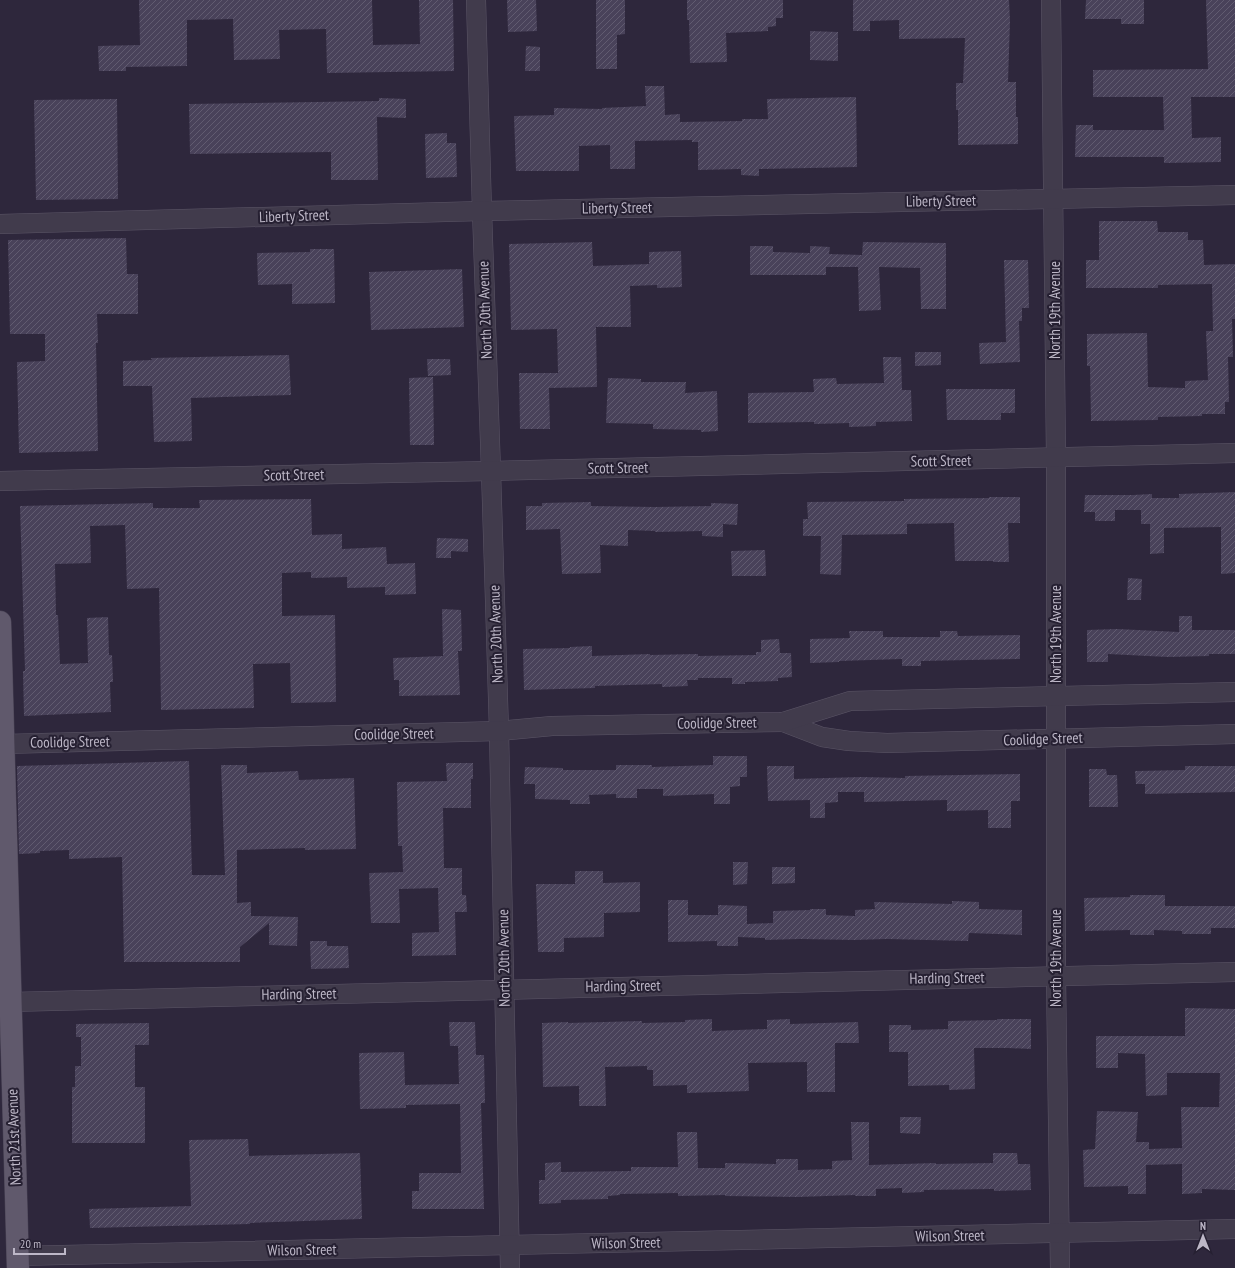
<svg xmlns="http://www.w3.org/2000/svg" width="1235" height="1268" viewBox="0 0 1235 1268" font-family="'PT Sans Narrow',sans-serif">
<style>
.building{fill:url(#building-hatch)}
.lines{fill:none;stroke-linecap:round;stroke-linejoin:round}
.minor-casing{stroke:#5c5667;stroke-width:20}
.primary-casing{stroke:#4a4456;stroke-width:23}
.minor{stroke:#413b4c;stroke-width:19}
.primary{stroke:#60596c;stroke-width:22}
.labels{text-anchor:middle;stroke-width:4;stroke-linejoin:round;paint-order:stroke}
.street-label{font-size:15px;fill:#bdb7c7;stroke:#262032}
</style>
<defs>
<pattern id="building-hatch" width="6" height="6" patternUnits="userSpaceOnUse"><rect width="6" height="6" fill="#49425a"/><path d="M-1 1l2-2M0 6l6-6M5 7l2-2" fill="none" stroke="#615b70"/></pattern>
</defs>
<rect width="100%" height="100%" fill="#2e273c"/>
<!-- building -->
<g class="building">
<polygon points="139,0 372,0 373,45 420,44 419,0 453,0 454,71 327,73 326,29 279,30 280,59 234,60 233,19 187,20 187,66 126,67 126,71 99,71 98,46 140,45"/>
<polygon points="507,0 536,0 537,31 508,32"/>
<polygon points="596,0 625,0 625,34 617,35 617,69 596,69"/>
<polygon points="687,0 783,0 783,18 776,18 776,26 768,27 768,31 726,33 727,62 690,63 689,20 687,20"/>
<polygon points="853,0 1009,0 1010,21 1008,82 1016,82 1016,117 1018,117 1018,144 958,145 958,110 956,110 956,83 963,83 965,38 899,39 899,20 870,21 870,31 853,31"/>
<polygon points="1086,0 1144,0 1144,24 1121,24 1121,19 1085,19"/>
<polygon points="1206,0 1235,0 1235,97 1191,97 1192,138 1221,137 1221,162 1164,163 1164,157 1075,157 1076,125 1093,125 1093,130 1164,130 1163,97 1093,97 1093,70 1208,69"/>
<polygon points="810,31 838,32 838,61 810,60"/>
<polygon points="526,46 540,47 540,71 525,71"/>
<polygon points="645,86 664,86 665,115 680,114 680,122 742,121 742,119 768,119 767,99 856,97 857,167 759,169 759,176 741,175 741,169 698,170 698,142 692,142 692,140 635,141 635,169 610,169 610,145 579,146 579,171 516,171 514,116 554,115 554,108 602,109 602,108 646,106"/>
<polygon points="379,98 406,99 406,118 377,117 378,180 331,180 331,152 190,154 189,104 379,101"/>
<polygon points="117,99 118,199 36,200 34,100"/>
<polygon points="447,133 447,143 456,143 457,177 426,178 425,134"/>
<polygon points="1099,221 1157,221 1158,232 1188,232 1188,240 1203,240 1204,265 1235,264 1235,319 1232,319 1233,357 1228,357 1229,402 1225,402 1225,414 1202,414 1202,416 1158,417 1158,420 1091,421 1090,366 1087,366 1087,334 1147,333 1148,387 1185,388 1185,381 1208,380 1206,331 1213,331 1212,284 1158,285 1158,288 1086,288 1086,260 1099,260"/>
<polygon points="126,238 127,274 138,274 138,314 97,314 98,343 96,343 98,451 19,453 17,362 45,361 45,334 10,334 8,240"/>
<polygon points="592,242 593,266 649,264 649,252 681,251 682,287 657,288 657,285 630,286 631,327 596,327 597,387 549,388 550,429 520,429 519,373 558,373 557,329 511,330 509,244"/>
<polygon points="863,242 946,243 946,309 921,309 920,268 879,267 881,310 859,311 858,267 826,267 826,275 750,275 750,246 773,246 773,252 810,253 810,246 830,247 829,254 862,255"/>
<polygon points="310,249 334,249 335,303 292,304 292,284 258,285 257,253 310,252"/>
<polygon points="1004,260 1028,260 1029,308 1022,308 1022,321 1019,321 1020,362 980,364 979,343 1006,342"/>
<polygon points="462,269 464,327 371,330 369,272"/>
<polygon points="915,352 941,352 941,365 915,366"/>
<polygon points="289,355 291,395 191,398 192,441 154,442 152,386 123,386 123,361 152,360 151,358"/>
<polygon points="883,357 901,357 902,390 911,390 912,421 876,422 876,426 849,427 849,423 814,424 814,422 748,423 748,393 814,392 813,379 836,378 837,384 884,383"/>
<polygon points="427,359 450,359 451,375 428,376"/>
<polygon points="433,377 434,445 410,445 409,378"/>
<polygon points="608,378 641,379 641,382 686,382 685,393 717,391 718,431 701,432 701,430 653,429 653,424 606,423"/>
<polygon points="946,389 1015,389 1015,413 1001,413 1001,420 947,420"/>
<polygon points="1235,492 1235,573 1221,574 1221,527 1164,528 1164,553 1150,554 1150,524 1141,524 1141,510 1115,510 1115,521 1095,521 1095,512 1084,512 1085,495 1133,495 1152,494 1152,498 1179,498 1179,494"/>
<polygon points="989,497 1020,497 1020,523 1008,523 1009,562 993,562 993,561 955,561 954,523 907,524 907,534 842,535 841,575 820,574 821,536 803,536 803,519 808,519 807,502 904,501 904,499 989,498"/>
<polygon points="311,499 312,535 342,534 342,549 386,547 387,564 415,563 416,594 385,595 385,587 347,588 347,577 311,578 311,572 282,573 282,616 335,615 336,702 291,703 290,663 253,664 254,708 161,710 159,588 127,589 125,525 90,526 91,563 55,564 56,615 58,615 60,664 88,663 87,618 108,617 109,655 112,655 113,682 110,682 111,712 24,716 23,671 25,671 20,506 153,503 153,508 200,508 199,500"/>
<polygon points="591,502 591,506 655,507 711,506 711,503 738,504 737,525 723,524 723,537 702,536 702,531 655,532 655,531 628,530 628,546 600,545 601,573 562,574 560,529 526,530 526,506 542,506 542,503"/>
<polygon points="437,538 468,539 468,552 451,551 451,558 436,558"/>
<polygon points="765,550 766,576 732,576 731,551"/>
<polygon points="1128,578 1142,579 1141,600 1127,600"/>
<polygon points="442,609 461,610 462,651 458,651 460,695 399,696 399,680 394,680 393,658 443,656"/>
<polygon points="1179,616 1192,616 1192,630 1235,630 1235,654 1209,654 1209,656 1168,657 1108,654 1108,662 1087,662 1087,630 1117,629 1179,632"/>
<polygon points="849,631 883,631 883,637 940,637 940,631 957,631 958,636 1020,635 1020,659 921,661 921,666 902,666 902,659 839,661 839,662 810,663 810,639 850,638"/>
<polygon points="779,639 780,653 791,653 792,677 778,678 778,681 745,682 745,684 732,684 732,678 698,678 698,680 687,680 688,686 662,687 662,684 595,686 595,688 524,690 523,649 570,648 570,647 592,646 592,656 650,654 650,655 698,654 698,656 756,655 756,652 761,652 761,640"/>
<polygon points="713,756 747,756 747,777 740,777 740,786 730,787 730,804 714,804 714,794 663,796 663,789 637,789 637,798 616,798 616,794 589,795 590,804 570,804 570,800 535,799 535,784 524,784 525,767 563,768 563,770 616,770 616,765 652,765 652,767 713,765"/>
<polygon points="189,761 192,875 225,875 221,765 247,765 247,773 298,771 299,780 354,778 356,849 305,850 305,848 237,850 237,903 251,902 251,916 298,917 297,946 269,945 269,923 240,947 240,962 124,962 122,857 69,859 69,850 40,851 40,853 19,854 17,766"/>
<polygon points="446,763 473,763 473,779 471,779 471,808 443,808 444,868 462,868 462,895 466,895 467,912 455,912 456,955 412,956 412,933 439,932 438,888 399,889 400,923 371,923 369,873 403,872 402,846 398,846 397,782 447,781"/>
<polygon points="767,766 794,766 794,779 861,777 905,778 905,776 1020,774 1020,801 1011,801 1011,828 988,828 988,810 947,811 947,800 864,802 864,792 838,792 838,802 825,803 825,818 810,818 810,800 768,801"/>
<polygon points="1185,766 1235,766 1235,792 1145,794 1145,784 1136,784 1135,771 1185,770"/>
<polygon points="1089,769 1106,769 1107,775 1117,775 1118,807 1089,807"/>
<polygon points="733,862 748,862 747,884 733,885"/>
<polygon points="772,867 795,867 795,883 772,884"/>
<polygon points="575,871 603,871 603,883 640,882 640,912 604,913 604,937 564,938 564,952 538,952 536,884 575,884"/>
<polygon points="1130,895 1165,895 1165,906 1235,906 1235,928 1211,928 1211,934 1182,934 1182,931 1154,930 1154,935 1130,935 1130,930 1085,931 1084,898 1130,897"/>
<polygon points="668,900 688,900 688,915 718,915 718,905 747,906 747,924 773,923 773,911 810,910 810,909 826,909 826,915 855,916 855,910 875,909 874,902 952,904 952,901 979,902 979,909 1022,910 1022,935 969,933 968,941 887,939 854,940 800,939 765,940 765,938 738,937 738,946 717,946 717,941 668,942"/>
<polygon points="310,941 327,941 327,946 348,946 349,968 311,969"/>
<polygon points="1185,1008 1235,1009 1235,1190 1202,1189 1202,1193 1182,1194 1182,1164 1146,1165 1146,1194 1128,1194 1128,1186 1084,1187 1083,1150 1095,1149 1097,1111 1138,1112 1136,1142 1149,1142 1149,1149 1182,1148 1181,1107 1219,1107 1220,1073 1167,1073 1167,1095 1146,1096 1145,1054 1118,1053 1118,1068 1096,1068 1096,1036 1185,1036"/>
<polygon points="712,1019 712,1031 767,1029 767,1020 790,1019 790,1024 858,1022 859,1043 835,1043 835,1092 807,1092 807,1062 748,1063 749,1091 687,1093 687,1085 653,1086 653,1070 647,1070 647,1066 605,1067 606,1106 579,1106 579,1086 543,1087 542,1023 568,1022 568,1023 642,1021 642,1023 685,1022 685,1020"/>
<polygon points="997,1019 1031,1019 1031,1049 1008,1048 974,1048 975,1089 949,1090 949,1085 908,1086 908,1052 889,1052 889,1025 911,1025 911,1030 948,1029 948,1021 997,1020"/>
<polygon points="449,1022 475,1022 476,1055 484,1055 485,1103 481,1103 484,1209 412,1209 412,1191 419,1191 419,1173 461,1173 460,1104 406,1105 406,1108 360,1109 359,1053 404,1052 405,1085 459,1084 458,1046 450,1046"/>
<polygon points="149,1023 149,1045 135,1045 135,1087 145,1087 145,1143 72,1143 72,1087 75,1087 75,1066 81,1066 81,1037 76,1037 76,1024"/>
<polygon points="900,1117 921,1117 920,1134 900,1133"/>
<polygon points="851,1122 869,1122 869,1165 936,1163 936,1164 993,1163 993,1153 1017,1153 1018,1164 1030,1164 1031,1190 994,1191 994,1189 924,1190 924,1192 902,1193 902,1188 876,1189 876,1196 855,1196 855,1195 798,1197 725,1196 725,1195 678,1196 678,1193 620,1194 620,1195 608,1196 608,1199 561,1200 561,1203 539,1204 539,1180 545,1180 545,1163 561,1162 561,1172 631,1171 631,1167 678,1167 677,1132 697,1132 698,1168 725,1168 725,1163 776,1164 776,1159 798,1159 798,1170 832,1169 832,1161 852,1160"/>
<polygon points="248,1139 249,1156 360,1153 362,1219 250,1223 250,1224 90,1228 89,1209 191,1206 189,1140"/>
</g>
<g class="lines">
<defs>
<g id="minor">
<polyline points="476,0 482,211 491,471 499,731 510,1268"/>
<polyline points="1051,0 1056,458 1056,976 1060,1268"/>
<polyline points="0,224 482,211 1235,195"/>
<polyline points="0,481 491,471 1235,453"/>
<polyline points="783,722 822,737 849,741 887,743 1235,734"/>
<polyline points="4,744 499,731 552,726 783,722 850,701 1235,692"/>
<polyline points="10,1002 1235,972"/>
<polyline points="17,1256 1235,1229"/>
</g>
<polyline id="primary" points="0,622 18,1268"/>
</defs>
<!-- minor casing -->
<use href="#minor" class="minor-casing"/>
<!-- primary casing -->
<use href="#primary" class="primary-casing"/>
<!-- minor -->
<use href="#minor" class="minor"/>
<!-- primary -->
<use href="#primary" class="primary"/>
</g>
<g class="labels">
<!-- street labels -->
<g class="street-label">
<text transform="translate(941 201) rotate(-1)" y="5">Liberty Street</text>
<text transform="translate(617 208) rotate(-1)" y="5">Liberty Street</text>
<text transform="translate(294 216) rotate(-2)" y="5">Liberty Street</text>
<text transform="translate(485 310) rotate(-92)" y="5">North 20th Avenue</text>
<text transform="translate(1055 310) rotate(-90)" y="5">North 19th Avenue</text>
<text transform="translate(941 461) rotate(-1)" y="5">Scott Street</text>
<text transform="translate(618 468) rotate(-1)" y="5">Scott Street</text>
<text transform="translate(294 475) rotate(-1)" y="5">Scott Street</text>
<text transform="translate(496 634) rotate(-92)" y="5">North 20th Avenue</text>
<text transform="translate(1056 634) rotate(-90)" y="5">North 19th Avenue</text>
<text transform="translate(717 723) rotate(-1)" y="5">Coolidge Street</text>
<text transform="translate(394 734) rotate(-1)" y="5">Coolidge Street</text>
<text transform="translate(1043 739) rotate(-2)" y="5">Coolidge Street</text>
<text transform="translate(70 742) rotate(-1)" y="5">Coolidge Street</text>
<text transform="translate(504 958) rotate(-91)" y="5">North 20th Avenue</text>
<text transform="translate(1056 958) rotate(-90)" y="5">North 19th Avenue</text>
<text transform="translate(947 978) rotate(-1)" y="5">Harding Street</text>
<text transform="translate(623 986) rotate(-1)" y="5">Harding Street</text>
<text transform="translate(299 994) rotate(-1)" y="5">Harding Street</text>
<text transform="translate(14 1137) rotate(-92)" y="5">North 21st Avenue</text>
<text transform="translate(950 1236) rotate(-1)" y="5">Wilson Street</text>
<text transform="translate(626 1243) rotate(-1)" y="5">Wilson Street</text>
<text transform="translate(302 1250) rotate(-1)" y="5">Wilson Street</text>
</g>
</g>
<!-- north arrow -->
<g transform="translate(1203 1236)" stroke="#262032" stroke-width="3" paint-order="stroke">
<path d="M0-3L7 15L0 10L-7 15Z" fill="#bdb7c7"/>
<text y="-6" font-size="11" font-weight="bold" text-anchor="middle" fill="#bdb7c7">N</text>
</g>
<!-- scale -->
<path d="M14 1248v6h51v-6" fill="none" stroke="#bdb7c7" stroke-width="2"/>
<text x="20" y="1248" font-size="12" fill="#bdb7c7" stroke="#262032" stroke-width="3" paint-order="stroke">20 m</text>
</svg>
